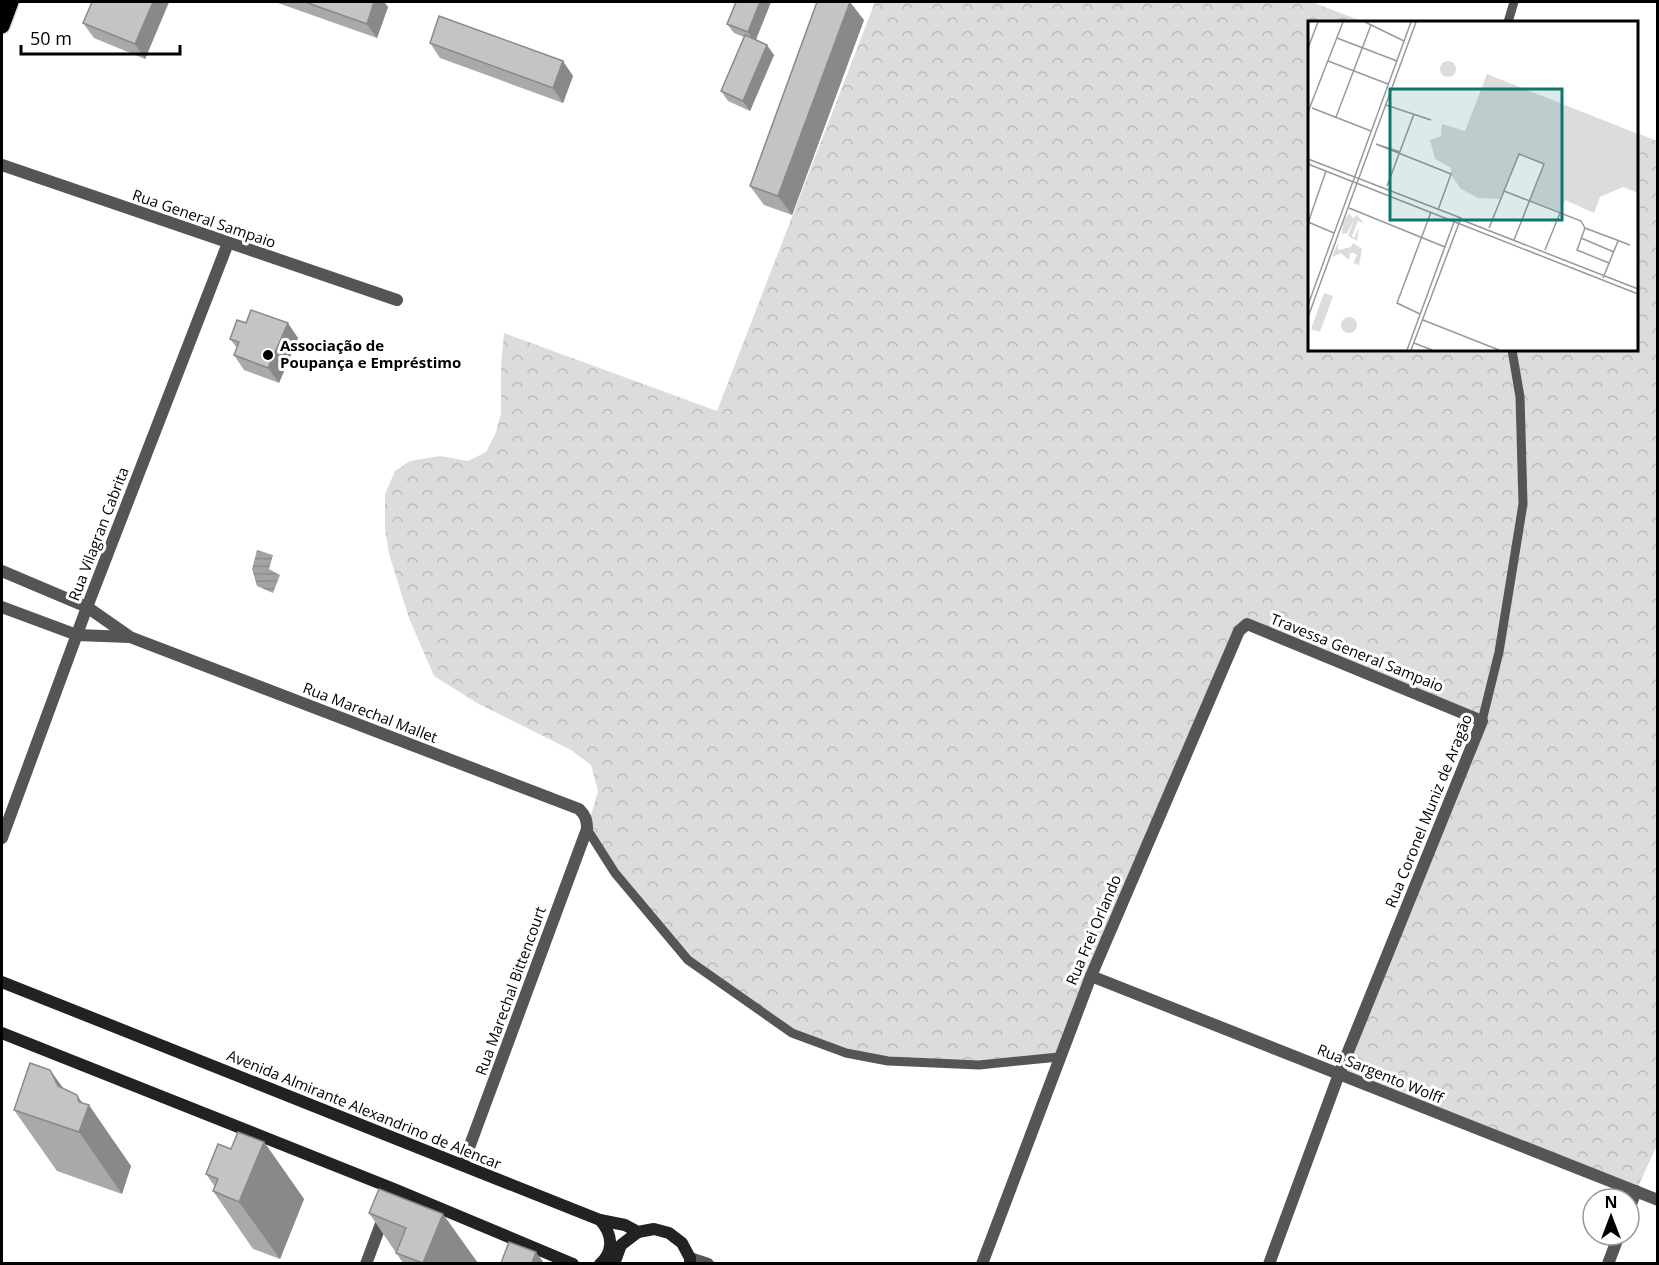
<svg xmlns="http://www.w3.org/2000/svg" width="1659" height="1265" viewBox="0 0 1659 1265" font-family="'Open Sans',sans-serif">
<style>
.forest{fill:url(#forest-crowns)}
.water{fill:url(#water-rules)}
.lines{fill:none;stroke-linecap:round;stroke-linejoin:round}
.primary-casing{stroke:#dbdbdb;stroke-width:18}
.service{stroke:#555;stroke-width:9}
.minor{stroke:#555;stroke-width:12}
.tertiary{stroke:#555;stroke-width:12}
.secondary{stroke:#222;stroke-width:12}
.primary{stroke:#000;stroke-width:15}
.wall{fill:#a9a9a9}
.shaded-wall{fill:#898989}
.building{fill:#c4c4c4;stroke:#898989;stroke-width:1.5}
.poi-dot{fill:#000;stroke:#fff;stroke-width:2}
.labels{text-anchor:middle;stroke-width:6;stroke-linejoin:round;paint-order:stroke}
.street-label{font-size:15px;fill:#000;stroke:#fff}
.poi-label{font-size:15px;font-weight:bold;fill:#000;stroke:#fff;text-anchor:start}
.inset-road{fill:none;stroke:#999;stroke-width:1.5}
.view{fill:#0f766e;fill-opacity:0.15;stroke:#0f766e;stroke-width:3}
.inset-edge{fill:none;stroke:#000;stroke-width:3}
</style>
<defs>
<pattern id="forest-crowns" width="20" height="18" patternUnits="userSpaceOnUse" patternTransform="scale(1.5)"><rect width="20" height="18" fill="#dcdcdc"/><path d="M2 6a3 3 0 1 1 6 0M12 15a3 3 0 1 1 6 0" fill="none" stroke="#bbb"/></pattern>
<pattern id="water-rules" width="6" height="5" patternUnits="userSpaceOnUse" patternTransform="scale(1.5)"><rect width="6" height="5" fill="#a3a3a3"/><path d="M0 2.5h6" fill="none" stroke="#8b8b8b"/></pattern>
</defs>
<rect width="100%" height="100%" fill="#fff"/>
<!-- forest -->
<polygon class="forest" points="875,2 1312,2 1364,22 1310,22 1310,350 1636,350 1637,133 1657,141 1658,1143 1636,1191 1339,1074 1481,721 1247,624 1059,1057 979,1065 888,1061 792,1033 688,960 648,911 587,829 598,791 591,765 571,750 477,703 434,676 409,618 389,554 385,528 385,494 395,471 410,461 440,456 468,461 486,452 495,435 501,414 501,366 504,333 717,411"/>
<!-- water -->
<polygon class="water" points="257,550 273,555 269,569 280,575 273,593 257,586 252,569"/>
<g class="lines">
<defs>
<polyline id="primary" points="2,26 11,2"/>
</defs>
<!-- primary casing -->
<use href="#primary" class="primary-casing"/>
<!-- service -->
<g class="service">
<polyline points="1508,22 1514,2"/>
<polyline points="1482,721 1499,652 1523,504 1520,397 1512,350"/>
<polyline points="587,829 615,873 688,960 792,1033 846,1053 888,1061 979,1065 1059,1057"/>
</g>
<!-- minor -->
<g class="minor">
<polyline points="2,165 397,300"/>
<path d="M2 571 87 607 130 637 579 809C585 815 587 819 587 829L463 1164"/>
<polyline points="2,607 77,635 129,637"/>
<polyline points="2,838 87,607 228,243"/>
<polyline points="1091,976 1658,1200"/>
<polyline points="1629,1209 1636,1191"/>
<polyline points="366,1264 385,1213"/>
<polyline points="982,1264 1091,976 1239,631 1247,624 1482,721 1339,1074 1269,1264"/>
<polyline points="1608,1264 1619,1235"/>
</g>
<!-- tertiary -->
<polyline class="tertiary" points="690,1258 708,1264"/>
<!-- secondary -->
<g class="secondary">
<polyline points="2,982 600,1220 625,1225 638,1232 654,1229 669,1233 682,1243 690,1258 690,1264"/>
<polyline points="2,1033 394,1189 573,1264"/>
<path d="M600 1264C615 1251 612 1233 600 1220"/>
<polyline points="614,1264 621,1245 638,1232"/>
</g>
<!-- primary -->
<use href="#primary" class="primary"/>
</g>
<!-- wall -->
<g class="wall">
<polygon points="169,2 145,59 94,38 83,23"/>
<polygon points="275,2 384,2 388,7 377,38"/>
<polygon points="736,2 771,2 756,39 774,55 750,111 728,101 721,91 744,37 734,33 727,24"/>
<polygon points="864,20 792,215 764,205 750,186"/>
<polygon points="430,43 573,76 563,103 440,58"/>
<polygon points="246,323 298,338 279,383 244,370 234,355 237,348 230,339"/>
<polygon points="50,1070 64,1089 83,1103 131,1166 122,1194 57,1171 14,1110"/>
<polygon points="264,1142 304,1199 280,1259 253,1249 213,1191 215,1187 206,1174 231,1149"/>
<polygon points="379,1189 478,1263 403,1263 369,1213"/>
</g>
<!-- shaded-wall -->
<g class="shaded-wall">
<polygon points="153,2 169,2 145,59 135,44"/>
<polygon points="374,2 384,2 388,7 377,38 367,24"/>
<polygon points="760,2 771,2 755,42 748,32"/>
<polygon points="850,2 864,20 792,215 778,196"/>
<polygon points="767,45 774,55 750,111 743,101"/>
<polygon points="563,61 573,76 563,103 553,88"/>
<polygon points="288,323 298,338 279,383 268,368"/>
<polygon points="50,1070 84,1118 77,1095 87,1110 89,1105 131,1166 122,1194 79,1132"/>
<polygon points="264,1142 304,1199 280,1259 239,1202"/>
<polygon points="443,1214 478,1263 423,1263"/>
<polygon points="536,1252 544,1263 532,1263"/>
</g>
<!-- building -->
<g class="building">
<polygon points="92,2 153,2 135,44 83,23"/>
<polygon points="305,2 374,2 367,24"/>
<polygon points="736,2 760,2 748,32 727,24"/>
<polygon points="817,2 850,2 778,196 750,186"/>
<polygon points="439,16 563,61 553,88 430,43"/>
<polygon points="745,35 767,45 743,101 721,91"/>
<polygon points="251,310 288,323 268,368 234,355 239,342 230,339 237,320 246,323"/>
<polygon points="30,1063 50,1070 58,1086 77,1095 79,1102 89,1105 79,1132 14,1110"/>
<polygon points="238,1132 264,1142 239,1202 213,1191 218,1179 206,1174 218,1144 231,1149"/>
<polygon points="379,1189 443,1214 423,1263 396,1253 406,1228 369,1213"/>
<polygon points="509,1242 536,1252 532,1263 501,1263"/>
</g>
<!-- markers -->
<circle class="poi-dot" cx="268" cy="355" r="6"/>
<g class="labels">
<!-- street labels -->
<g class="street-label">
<text transform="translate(204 219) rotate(19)" y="5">Rua General Sampaio</text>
<text transform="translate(99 534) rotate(-69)" y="5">Rua Vilagran Cabrita</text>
<text transform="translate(1357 653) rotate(22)" y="5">Travessa General Sampaio</text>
<text transform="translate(370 713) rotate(21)" y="5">Rua Marechal Mallet</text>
<text transform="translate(1429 811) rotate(-68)" y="5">Rua Coronel Muniz de Aragão</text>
<text transform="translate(1094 930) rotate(-67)" y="5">Rua Frei Orlando</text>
<text transform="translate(511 991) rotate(-70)" y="5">Rua Marechal Bittencourt</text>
<text transform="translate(1380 1074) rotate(22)" y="5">Rua Sargento Wolff</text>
<text transform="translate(364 1110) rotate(22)" y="5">Avenida Almirante Alexandrino de Alencar</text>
</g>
<!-- poi labels -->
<g class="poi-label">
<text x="280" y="351">Associação de<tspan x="280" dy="17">Poupança e Empréstimo</tspan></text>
</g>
</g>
<!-- overview -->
<g transform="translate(1308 21)">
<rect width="330" height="330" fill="#fff"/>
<path d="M132 48a8 8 0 1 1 16 0a8 8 0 1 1-16 0ZM16 272 25 275 12 311 3 308ZM33 304a8 8 0 1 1 16 0a8 8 0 1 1-16 0Z" fill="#dcdcdc"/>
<path d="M179 53 330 113V172L315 166 292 176 286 192 257 179 252 192 221 179 236 143 212 133 192 178 170 177 153 168 143 154V147L127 138 122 119 133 115 134 103 157 110ZM41 192 45 197 49 194 56 202 50 200 44 215 46 217 51 207 49 220 40 215 46 199 39 212 34 213 35 201ZM30 221V229L43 226 45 222 54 228 51 244 45 242 49 234 46 232H42L41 239 33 232 24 236Z" fill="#dcdcdc"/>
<path class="inset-road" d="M57 1 96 20M29 17 89 40M0 27 10 1M20 40 80 63M78 84 123 99M4 87 63 110M0 91 35 1M28 96 63 4M68 123 143 153 130 189M68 123 92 131M0 138 153 197 103 329M0 143 152 203M79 165 106 93M196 170 273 200 277 207M41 187 137 226M154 199 330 268M0 201 26 212M0 202 18 150M152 203 330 273M181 207 211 133 236 143 206 219M277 207 269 229 301 242M277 207 322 224M273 217 306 231M237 229 252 192M295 257 310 220M0 284 103 1M112 293 89 282 123 191M0 296 108 1M115 299 191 329M106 322 124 329M99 329 146 201"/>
<path class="view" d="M82 68H254V199H82Z"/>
<rect width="330" height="330" class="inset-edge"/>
</g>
<!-- border -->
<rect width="1659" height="1265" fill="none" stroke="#000000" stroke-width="6"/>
<!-- north arrow -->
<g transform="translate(1611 1217)"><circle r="28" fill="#ffffff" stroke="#999999" stroke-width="1.5"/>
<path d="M0-4.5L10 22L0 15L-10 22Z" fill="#000000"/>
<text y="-9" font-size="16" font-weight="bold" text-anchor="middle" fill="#000000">N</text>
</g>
<!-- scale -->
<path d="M21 45v9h159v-9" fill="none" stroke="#000000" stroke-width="3"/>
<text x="30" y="45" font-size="18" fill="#000000" stroke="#ffffff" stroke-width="4.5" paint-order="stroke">50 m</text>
</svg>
